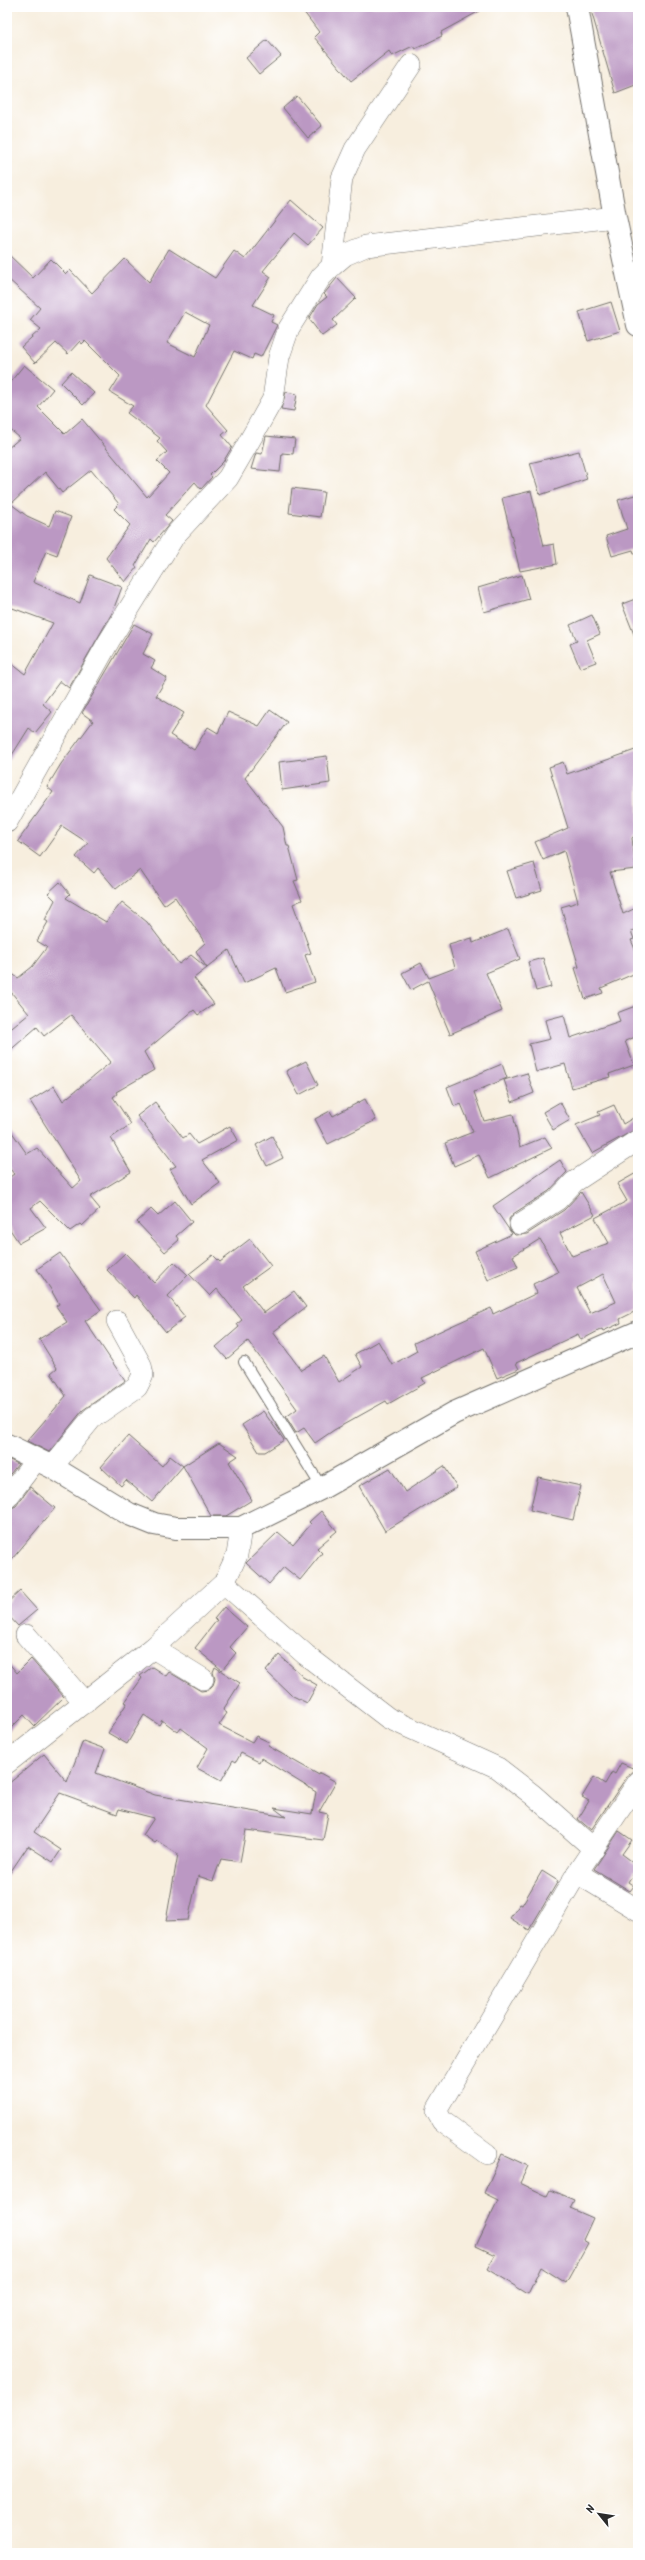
<svg xmlns="http://www.w3.org/2000/svg" width="645" height="2560" viewBox="0 0 645 2560" font-family="Kalam,sans-serif">
<style>
.building{fill:#bb98c3;fill-rule:evenodd}
.lines{fill:none;stroke-linecap:round;stroke-linejoin:round}
.lane-casing{stroke:#726f6a;stroke-width:12}
.street-casing{stroke:#726f6a;stroke-width:22}
.secondary-casing{stroke:#726f6a;stroke-width:24}
.lane{stroke:#fff;stroke-width:10}
.street{stroke:#fff;stroke-width:21}
.secondary{stroke:#fff;stroke-width:22}
</style>
<rect width="100%" height="100%" fill="#fff"/>
<filter id="ink" filterUnits="userSpaceOnUse"><feTurbulence type="fractalNoise" baseFrequency=".025" numOctaves="2"/><feDisplacementMap in="SourceGraphic" scale="8" xChannelSelector="R" yChannelSelector="G"/><feConvolveMatrix kernelMatrix="1 2 1 2 8 2 1 2 1" color-interpolation-filters="sRGB"/></filter>
<filter id="wash" filterUnits="userSpaceOnUse"><feTurbulence type="fractalNoise" baseFrequency=".012" numOctaves="4" result="noise"/><feDisplacementMap in="SourceGraphic" scale="16" xChannelSelector="R" yChannelSelector="G"/><feGaussianBlur stdDeviation="0.9" result="paint"/><feColorMatrix in="noise" values="0 0 0 0 0 0 0 0 0 0 0 0 0 0 0 0 0 1.4 0 .05"/><feComposite in="paint" operator="in"/></filter>
<g filter="url(#wash)">
<rect width="100%" height="100%" fill="#f7eede"/>
<g id="blocks">
<!-- building -->
<g class="building">
<polygon points="300,7 487,7 441,32 442,36 415,49 413,46 392,56 389,51 351,81 314,37 319,32"/>
<polygon points="590,7 638,7 638,84 615,93"/>
<polygon points="267,40 281,56 259,74 246,58"/>
<polygon points="297,96 322,126 308,138 283,108"/>
<path d="M291 200 323 228 308 245 294 233 263 271 271 277 253 305 274 315 271 322 277 325 261 357 254 354 252 359 234 351 206 405 228 430 222 435 232 447 223 462 210 475 212 477 201 489 195 482 165 515 172 521 154 542 151 539 135 566 137 567 125 582 106 558 130 525 114 509 119 504 91 470 62 493 45 472 11 504 27 516 49 526 55 511 71 517 57 555 46 551 33 582 80 603 90 575 122 587 112 613 69 688 60 681 43 704 52 712 35 733 29 728 7 763V660L25 674 53 623 7 606V449L20 438 7 427V386L24 365 53 389 38 407 65 434 82 419 147 497 169 473 157 461 167 452 157 441 160 438 127 413 133 406 110 392 120 376 85 341 82 344 80 341 68 354 56 343 35 363 21 347 41 329 30 320 40 308 7 278V253L33 278 51 259 66 274 70 270 92 293 125 259 149 282 169 249 215 278 234 251 245 259ZM185 312 209 325 195 357 167 343Z"/>
<polygon points="337,278 356,298 333,320 337,325 322,336 309,319 318,304 327,297 324,294"/>
<polygon points="611,302 620,331 588,341 579,312"/>
<polygon points="71,372 94,393 83,405 61,383"/>
<polygon points="286,392 297,394 294,411 281,409"/>
<polygon points="266,436 295,439 293,454 282,453 280,472 251,469 256,453 262,454"/>
<polygon points="579,451 587,479 540,495 530,463"/>
<polygon points="292,488 324,492 320,517 289,513"/>
<polygon points="531,491 544,546 554,544 557,564 520,571 502,498"/>
<polygon points="638,494 638,553 634,553 633,550 612,556 606,536 627,529 618,500"/>
<polygon points="522,575 529,599 484,612 478,588"/>
<polygon points="638,598 638,642 637,642 622,604"/>
<polygon points="592,615 600,634 587,640 596,662 580,668 570,644 577,641 570,625"/>
<polygon points="134,624 153,634 143,654 155,661 151,668 167,678 156,696 184,713 170,735 194,750 208,727 218,733 228,712 259,726 270,710 287,722 245,778 283,827 287,846 289,846 298,880 294,881 302,900 293,904 311,953 305,955 315,982 285,992 276,968 244,983 229,950 207,968 196,951 205,943 175,897 164,905 140,870 116,889 98,868 94,873 76,857 88,843 62,826 40,857 18,841 53,792 47,787 61,764 93,721 82,713"/>
<polygon points="638,749 638,832 632,838 636,869 610,872 623,914 638,907 638,929 631,931 634,939 631,940 638,956 638,972 601,988 603,993 585,999 575,968 579,967 561,907 578,902 564,851 543,860 535,842 568,828 549,767 563,762 567,774"/>
<polygon points="327,756 330,783 282,790 279,762"/>
<polygon points="534,863 542,890 516,898 507,871"/>
<polygon points="60,882 70,894 66,898 106,922 122,902 147,922 179,964 191,955 207,968 194,978 214,1004 198,1015 194,1010 144,1052 154,1070 116,1092 117,1094 113,1097 131,1124 111,1138 131,1172 90,1197 100,1209 82,1226 80,1224 70,1231 40,1201 31,1208 46,1228 19,1243 7,1225 7,1179 14,1174 7,1165 7,1125 27,1154 37,1148 73,1188 81,1181 30,1101 54,1086 63,1101 111,1062 71,1015 44,1036 37,1027 7,1053 7,1032 29,1014 7,987 7,970 18,978 32,967 47,947 37,941 48,922 45,920 55,900 48,893"/>
<polygon points="508,929 520,959 486,973 502,1011 450,1034 428,981 411,990 402,973 421,963 429,978 455,968 449,945 472,938 473,943"/>
<polygon points="543,958 551,987 536,991 528,962"/>
<polygon points="638,1005 638,1036 625,1041 634,1065 609,1074 610,1077 572,1088 565,1064 536,1072 529,1044 550,1039 545,1020 564,1015 570,1038 620,1021 617,1013"/>
<polygon points="306,1061 318,1085 299,1095 286,1071"/>
<polygon points="502,1064 507,1078 474,1092 484,1121 513,1114 520,1147 545,1137 552,1148 490,1178 479,1155 454,1166 445,1143 473,1132 461,1104 454,1106 447,1087"/>
<polygon points="527,1073 534,1093 512,1102 504,1080"/>
<polygon points="365,1099 376,1120 328,1144 315,1119 330,1111 333,1116"/>
<polygon points="155,1102 183,1138 189,1134 197,1144 230,1126 238,1140 202,1160 220,1183 191,1204 170,1169 176,1166 137,1116"/>
<polygon points="560,1102 570,1120 553,1130 543,1112"/>
<polygon points="614,1105 623,1124 638,1115 638,1128 592,1153 576,1125 600,1115 598,1112"/>
<polygon points="272,1136 283,1158 267,1166 256,1145"/>
<path d="M560 1160 567 1172 549 1191 513 1214 509 1219 510 1230 515 1235 527 1234 564 1210 581 1192 595 1215 560 1233 572 1256 609 1243 595 1218 627 1201 617 1184 638 1172V1310L620 1319 621 1323 603 1331 602 1329 581 1340 578 1334 516 1363 519 1369 497 1378 484 1348 422 1378 425 1383 388 1404 386 1401 334 1430 315 1443 304 1428 296 1433 286 1417 297 1409 248 1341 227 1359 216 1347 239 1327 237 1324 242 1320 217 1289 210 1296 189 1274 213 1255 220 1262 250 1239 271 1266 243 1286 264 1313 294 1291 306 1307 273 1332 301 1370 324 1356 339 1382 362 1367 355 1354 378 1341 392 1365 417 1351 414 1343 491 1308 493 1314 537 1293 533 1284 558 1272 540 1239 513 1256 518 1267 488 1280 475 1251 512 1234 493 1206ZM603 1274 616 1302 590 1313 577 1288Z"/>
<polygon points="175,1201 192,1222 176,1236 179,1240 165,1252 137,1222 151,1209 158,1216"/>
<polygon points="60,1253 101,1310 85,1321 125,1381 83,1410 49,1452 27,1441 66,1396 51,1373 57,1368 39,1339 67,1322 56,1306 59,1304 50,1288 37,1269"/>
<polygon points="125,1253 154,1283 174,1262 188,1275 168,1296 185,1317 166,1332 136,1295 134,1298 107,1270"/>
<polygon points="263,1411 284,1440 265,1452 259,1452 242,1425"/>
<polygon points="128,1436 162,1466 170,1456 183,1466 152,1502 126,1480 121,1486 101,1467"/>
<polygon points="219,1443 238,1456 229,1462 252,1500 226,1516 211,1516 183,1466"/>
<polygon points="10,1460 18,1464 7,1478 7,1464"/>
<polygon points="444,1466 457,1487 385,1531 359,1486 390,1468 405,1492"/>
<polygon points="538,1477 581,1486 573,1520 530,1510"/>
<polygon points="30,1487 55,1508 7,1565 7,1510 16,1506"/>
<polygon points="321,1511 337,1531 317,1548 322,1553 300,1580 284,1567 269,1584 246,1563 278,1532 293,1545 311,1524 309,1522"/>
<polygon points="20,1591 37,1610 18,1626 7,1614 7,1603"/>
<polygon points="224,1607 247,1627 230,1647 236,1653 222,1670 195,1648 217,1620 214,1619"/>
<polygon points="279,1655 302,1675 301,1676 317,1685 307,1703 291,1695 266,1671"/>
<polygon points="31,1659 64,1697 34,1726 24,1715 7,1732 7,1661 17,1673"/>
<polygon points="152,1667 166,1676 169,1672 201,1691 208,1690 213,1685 215,1679 213,1672 215,1667 240,1683 223,1710 227,1713 219,1725 252,1742 256,1736 269,1742 268,1746 319,1775 320,1773 336,1782 319,1812 328,1814 323,1840 246,1830 240,1862 221,1859 213,1881 198,1876 188,1920 166,1921 178,1854 157,1841 155,1843 143,1835 154,1818 119,1809 117,1814 60,1793 34,1832 61,1850 53,1862 28,1846 7,1877 7,1785 44,1754 67,1782 83,1741 105,1749 96,1773 155,1795 286,1817 274,1808 312,1814 316,1792 261,1758 259,1762 241,1753 236,1762 233,1760 221,1781 197,1768 208,1748 181,1728 178,1732 162,1720 159,1725 144,1715 127,1744 108,1733 127,1703 125,1702 142,1678 140,1676"/>
<polygon points="621,1763 635,1769 628,1775 591,1830 578,1819 589,1801 582,1797 594,1777 605,1784 612,1772 615,1774"/>
<polygon points="619,1831 632,1840 622,1854 638,1866 628,1882 634,1886 630,1891 594,1869"/>
<polygon points="542,1871 558,1881 529,1930 510,1918 520,1904 522,1905"/>
<polygon points="502,2154 528,2166 520,2183 547,2196 550,2190 574,2200 570,2208 593,2218 583,2240 588,2243 566,2283 541,2267 528,2294 487,2269 495,2255 476,2246 498,2200 484,2193"/>
</g>
</g>
</g>
<g filter="url(#ink)">
<use href="#blocks" fill-opacity="0" stroke="#726f6a" stroke-width="1"/>
<g class="lines">
<defs>
<polyline id="lane" points="244,1362 322,1488"/>
<g id="street">
<polyline points="332,266 342,178 355,149 411,65"/>
<polyline points="7,822 109,641 175,535 228,478 246,447 273,399 279,357 289,328 321,277 332,266 345,255 366,246 615,217"/>
<polyline points="520,1224 557,1200 574,1182 638,1140"/>
<polyline points="52,1467 92,1418 137,1387 143,1375 141,1365 117,1321"/>
<polyline points="7,1498 36,1460"/>
<polyline points="224,1583 306,1655 388,1718 498,1768 533,1795 594,1849"/>
<polyline points="26,1635 85,1703"/>
<polyline points="153,1648 203,1679"/>
<polyline points="7,1763 153,1648 224,1583 237,1555 241,1528"/>
<polyline points="577,1873 638,1910"/>
<polyline points="487,2154 442,2121 437,2112 438,2108 577,1873 638,1782"/>
</g>
<g id="secondary">
<polyline points="577,7 615,217 638,325"/>
<polyline points="7,1445 52,1467 129,1514 154,1524 176,1528 241,1528 322,1488 454,1413 638,1332"/>
</g>
</defs>
<!-- lane casing -->
<use href="#lane" class="lane-casing"/>
<!-- street casing -->
<use href="#street" class="street-casing"/>
<!-- secondary casing -->
<use href="#secondary" class="secondary-casing"/>
<!-- lane -->
<use href="#lane" class="lane"/>
<!-- street -->
<use href="#street" class="street"/>
<!-- secondary -->
<use href="#secondary" class="secondary"/>
</g>
</g>
<!-- margin -->
<rect width="645" height="2560" fill="none" stroke="#fff" stroke-width="24"/>
<!-- north arrow -->
<g transform="translate(599 2514) rotate(300)" stroke="#ffffff" stroke-width="3" paint-order="stroke">
<path d="M0-3L7 15L0 10L-7 15Z" fill="#2b2b2b"/>
<text y="-6" font-size="11" font-weight="bold" text-anchor="middle" fill="#2b2b2b">N</text>
</g>
</svg>
